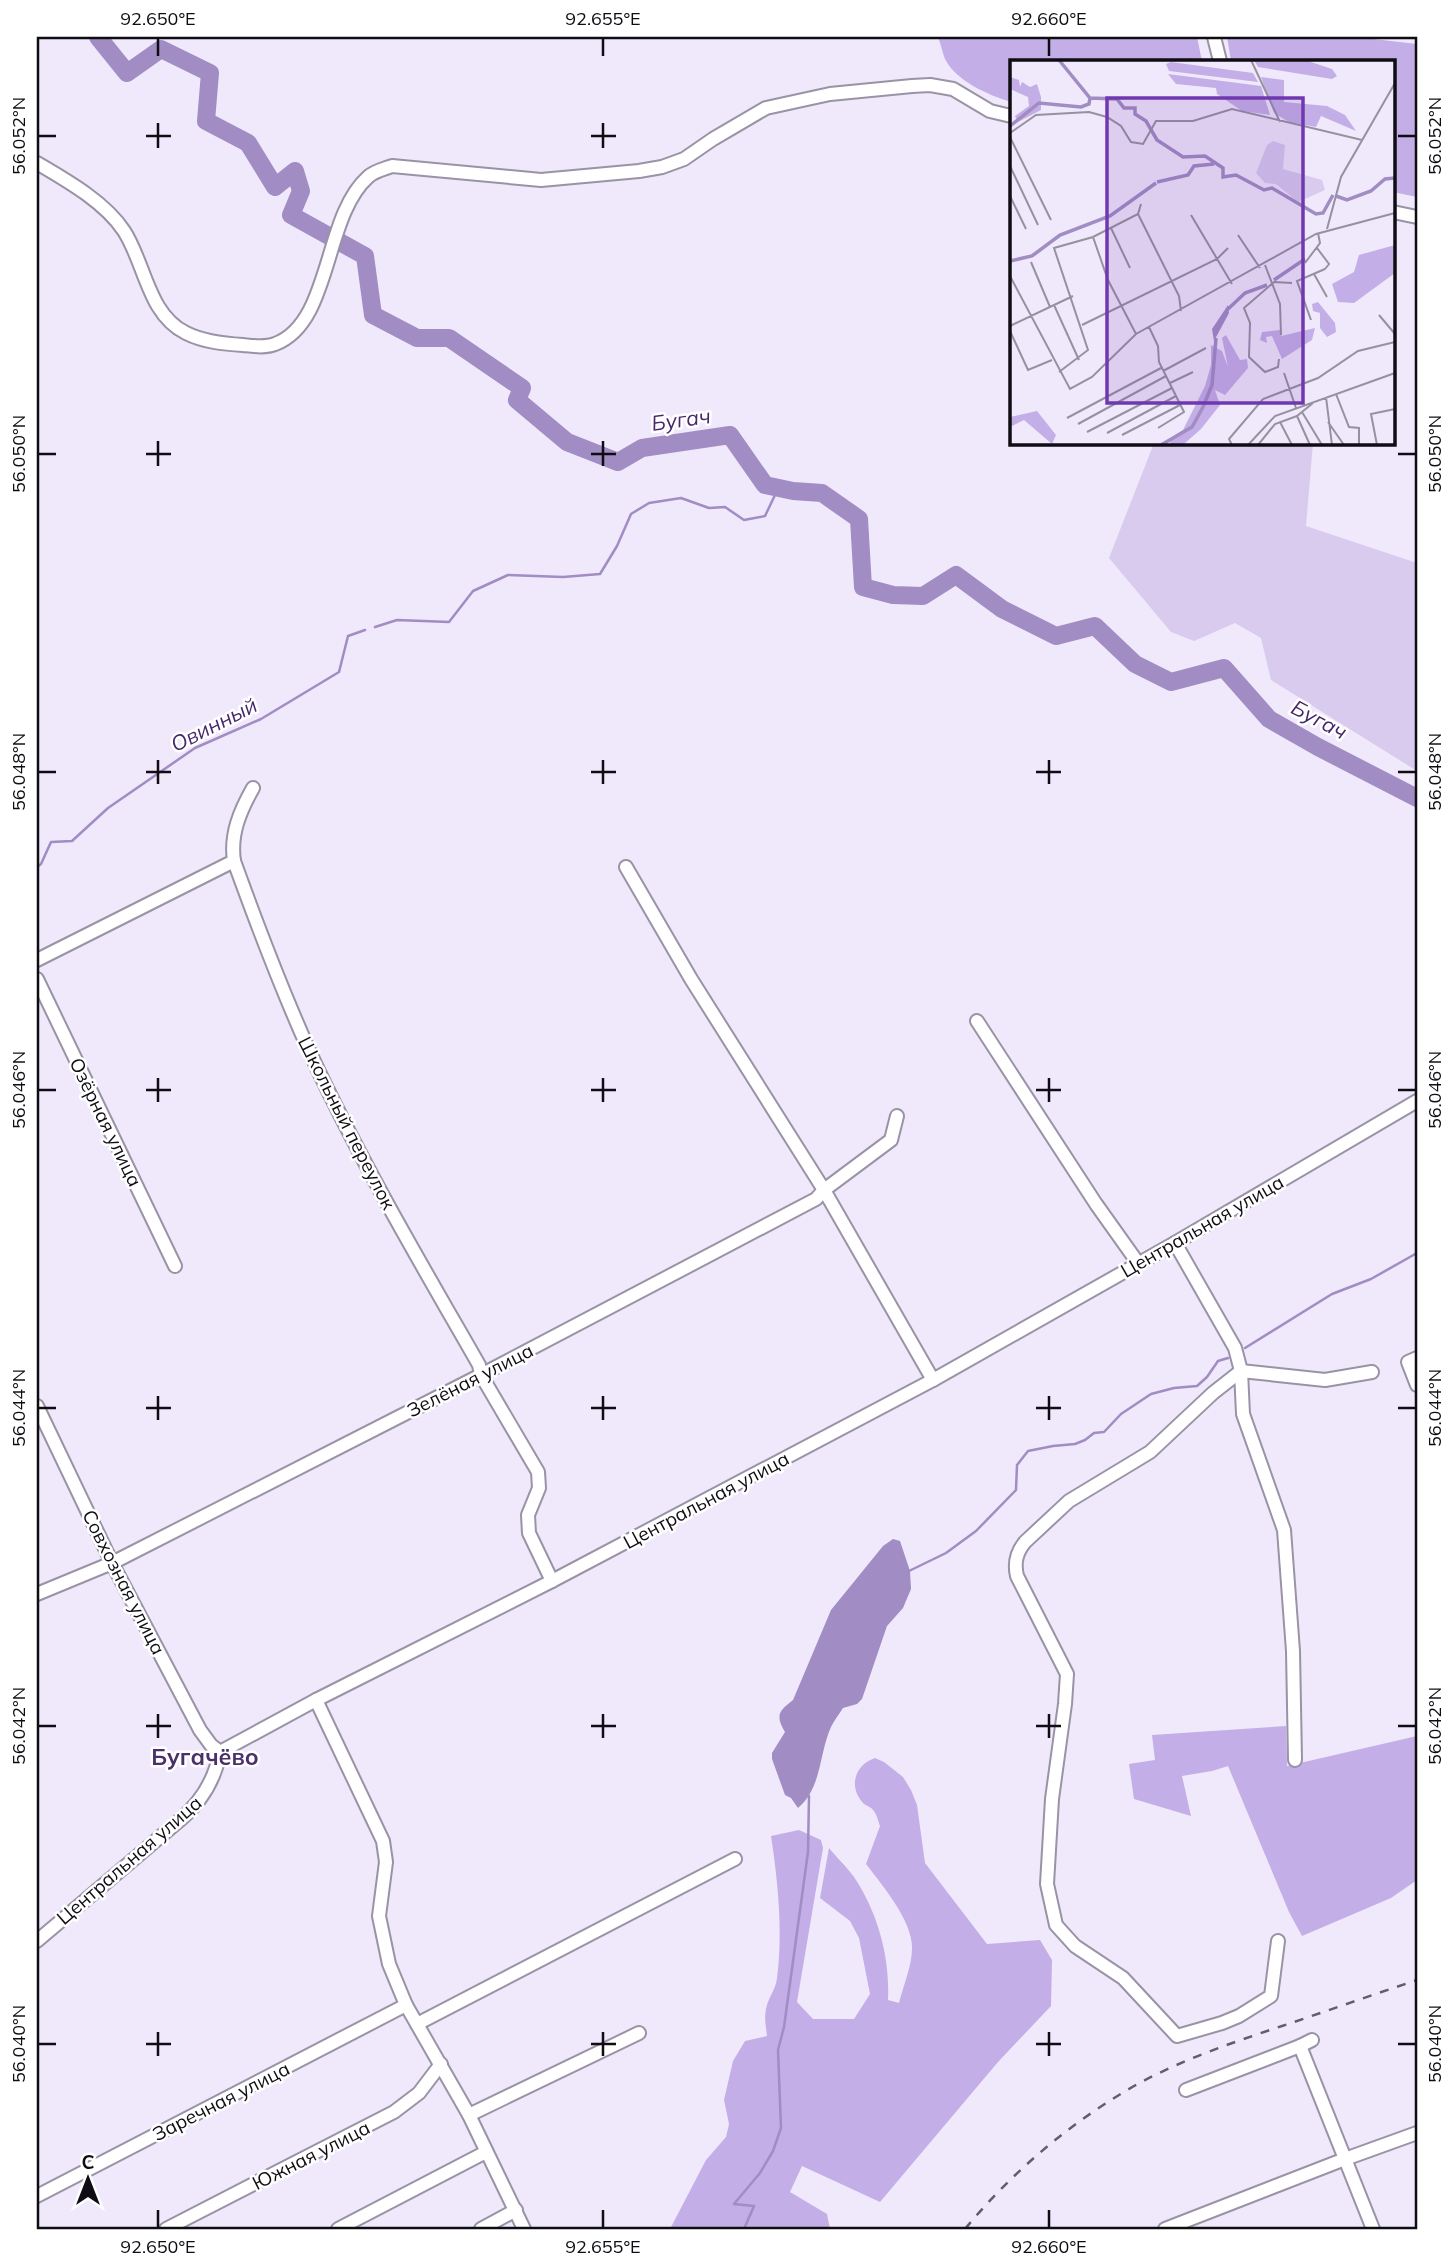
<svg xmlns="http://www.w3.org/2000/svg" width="1454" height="2266" viewBox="0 0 1454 2266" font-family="Mulish,sans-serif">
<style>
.green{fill:#d8cbee}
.forest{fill:#c3aee7}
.water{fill:#a18cc3}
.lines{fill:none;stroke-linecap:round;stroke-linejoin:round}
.stream{stroke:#a18cc3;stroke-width:2.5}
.river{stroke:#a18cc3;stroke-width:18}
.minor-casing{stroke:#9993a5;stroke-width:16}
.minor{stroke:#fff;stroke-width:12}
.rail{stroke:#625e68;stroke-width:2.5;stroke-dasharray:9 9;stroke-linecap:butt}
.ticks{fill:none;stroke:#0f0d13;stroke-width:2.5}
.labels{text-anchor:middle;stroke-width:5;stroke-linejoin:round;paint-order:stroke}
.street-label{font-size:19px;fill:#0f0d13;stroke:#fff}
.water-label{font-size:21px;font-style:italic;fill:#45276a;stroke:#fff}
.quarter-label{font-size:23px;font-weight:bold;fill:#49306b;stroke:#fff}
.inset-river{fill:none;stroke:#a18cc3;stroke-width:3.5}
.inset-road{fill:none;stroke:#96919f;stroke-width:2}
.view{fill:#7038af;fill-opacity:0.15;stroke:#7038af;stroke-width:3.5}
.inset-edge{fill:none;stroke:#0f0d13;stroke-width:3.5}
.neatline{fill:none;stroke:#0f0d13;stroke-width:2.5}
.ticks-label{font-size:18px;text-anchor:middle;fill:#0f0d13}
</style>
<rect width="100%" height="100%" fill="#f0e9fc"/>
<!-- green -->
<polygon class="green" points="1154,443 1313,443 1306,526 1417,563 1417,771 1271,680 1261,638 1235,623 1194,641 1171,632 1109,558"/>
<!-- forest -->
<g class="forest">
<path d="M938 37H1197L1202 61H1011V102C988 95 956 81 945 59 942 52 941 44 938 37Z"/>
<polygon points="1227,37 1356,37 1417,44 1417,197 1393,192 1393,61 1231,61"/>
<polygon points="1286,1726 1287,1766 1417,1736 1417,1880 1391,1898 1302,1936 1289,1912 1228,1766 1212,1771 1182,1776 1191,1816 1134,1799 1129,1764 1155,1760 1152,1735"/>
<path d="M875 1758 884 1762 903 1777 911 1790 917 1805 925 1863 987 1944 1040 1940 1052 1960 1051 2006 998 2062 880 2202 802 2166 790 2192 827 2214 830 2229H670L706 2160 726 2137 729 2124 724 2100 733 2061 745 2041 767 2036C766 2027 764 2018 766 2009 768 1998 776 1989 777 1978 783 1932 778 1882 771 1836L799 1830 821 1840 823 1848 797 2002 813 2019H854L870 1994 859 1938 850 1921 820 1898 829 1848C837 1858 847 1867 854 1877 878 1913 890 1957 888 2000L899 2003C903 1987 912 1965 912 1949 913 1921 882 1885 866 1864L880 1826C878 1821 877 1814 873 1810 871 1807 867 1806 864 1804 848 1788 854 1765 875 1758Z"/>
</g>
<!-- water -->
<path class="water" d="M893 1539 900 1541 910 1571 911 1589 903 1608 887 1626 862 1699 857 1704 843 1708C839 1714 834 1721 831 1727 819 1753 822 1788 798 1808L791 1798 785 1795 772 1759V1753L785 1732C775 1715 779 1711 793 1700L831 1610 883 1546Z"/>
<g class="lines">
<!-- stream -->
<g class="stream">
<polyline points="375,627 397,620 449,622 473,591 508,575 563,577 600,574 617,546 631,514 649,503 681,498 709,508 725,507 744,520 765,516 775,495 793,491"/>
<polyline points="37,867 41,864 51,842 72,841 108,808 195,748 261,719 339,672 348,636 365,630"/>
<polyline points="1245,1348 1332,1294 1371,1279 1417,1253"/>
<polyline points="909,1571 946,1553 976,1531 1016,1490 1017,1465 1028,1451 1053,1446 1075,1444 1085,1440 1094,1433 1104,1432 1121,1414 1151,1394 1174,1388 1197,1386 1207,1377 1218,1361 1228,1358"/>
<polyline points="744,2229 754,2206 734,2204 760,2173 773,2151 781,2128 778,2050 784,2027 808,1852 809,1796"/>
</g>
<!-- river -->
<polyline class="river" points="98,37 127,73 161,49 210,73 206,121 248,143 275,187 295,171 301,191 291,215 365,256 373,315 417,338 449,338 522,388 517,400 567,442 618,462 642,448 730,435 765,485 793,491 822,493 859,519 863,587 893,595 923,596 956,575 1002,609 1056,636 1095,626 1135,664 1171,682 1224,668 1269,719 1318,747 1417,798"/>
<defs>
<g id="minor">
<polyline points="1214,37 1220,61"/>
<path d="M37 163C66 180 105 202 124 231 145 263 148 315 186 333 204 342 224 344 243 345 253 346 265 348 275 344 332 323 323 217 368 177 374 171 384 169 392 166L541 180 639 171 662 167 684 159 713 139 766 108 830 94 912 86 930 85 953 89 990 111 1011 116"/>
<polyline points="1393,212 1417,217"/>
<path d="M234 861C260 933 287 1005 320 1074 368 1174 424 1269 479 1365L481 1375 538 1472 539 1488 528 1515 529 1533 552 1581"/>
<polyline points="626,867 691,979 824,1190 933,1380"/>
<path d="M37 960 234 861C230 834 240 811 253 788"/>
<polyline points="37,979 175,1266"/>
<polyline points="977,1021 1096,1204 1138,1263"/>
<polyline points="1175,1243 1235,1348 1241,1371 1243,1414 1284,1530 1293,1651 1295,1760"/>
<polyline points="1417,1358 1408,1362 1417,1385"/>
<polyline points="37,1406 112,1563 200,1730 211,1745 220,1752"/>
<polyline points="37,1594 112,1563 481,1375 816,1199 824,1190 891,1140 897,1116"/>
<polyline points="316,1700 383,1841 386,1862 379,1916 389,1964 406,2005 469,2115 524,2229"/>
<path d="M37 1941 180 1820C201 1802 215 1780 220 1752L316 1700 552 1581 933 1380 1175 1243 1417 1101"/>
<path d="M1278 1941 1271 1996 1239 2016 1222 2023 1177 2036 1123 1978 1075 1946 1056 1925 1047 1884 1052 1799 1065 1704 1067 1674 1017 1576C1014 1563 1016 1553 1025 1542L1069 1501 1150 1452 1213 1393 1241 1371 1325 1380 1372 1372"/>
<polyline points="417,2024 735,1859"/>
<polyline points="1312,2040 1300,2046 1373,2229"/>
<polyline points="1186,2090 1300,2046"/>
<polyline points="469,2115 639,2033"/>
<polyline points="37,2196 406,2005"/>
<polyline points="166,2229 394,2112 419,2093 441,2064"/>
<polyline points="338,2229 486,2152"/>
<polyline points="481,2229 516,2210"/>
<polyline points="1165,2229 1345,2159 1417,2133"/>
</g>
</defs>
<!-- minor casing -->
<use href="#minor" class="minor-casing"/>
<!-- minor -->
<use href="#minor" class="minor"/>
<!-- rail -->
<path class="rail" d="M965 2229C1012 2172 1070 2123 1134 2086 1181 2060 1231 2043 1282 2026 1327 2011 1372 1995 1417 1980"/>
</g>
<!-- ticks -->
<path class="ticks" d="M158 38V56M603 38V56M1049 38V56M158 123V148M603 123V148M38 136H56M146 136H171M591 136H616M1398 136H1416M158 441V466M603 441V466M38 454H56M146 454H171M591 454H616M1398 454H1416M158 760V784M603 760V784M1049 760V784M38 772H56M146 772H171M591 772H616M1036 772H1061M1398 772H1416M158 1078V1102M603 1078V1102M1049 1078V1102M38 1090H56M146 1090H171M591 1090H616M1036 1090H1061M1398 1090H1416M158 1396V1420M603 1396V1420M1049 1396V1420M38 1408H56M146 1408H171M591 1408H616M1036 1408H1061M1398 1408H1416M158 1714V1738M603 1714V1738M1049 1714V1738M38 1726H56M146 1726H171M591 1726H616M1036 1726H1061M1398 1726H1416M158 2032V2056M603 2032V2056M1049 2032V2056M38 2044H56M146 2044H171M591 2044H616M1036 2044H1061M1398 2044H1416M158 2210V2228M603 2210V2228M1049 2210V2228"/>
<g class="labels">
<!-- street labels -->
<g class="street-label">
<text transform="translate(106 1122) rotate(64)" y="7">Озёрная улица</text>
<text transform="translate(347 1123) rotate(63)" y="7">Школьный переулок</text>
<text transform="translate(1202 1226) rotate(-30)" y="7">Центральная улица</text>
<text transform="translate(470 1380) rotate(-27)" y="7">Зелёная улица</text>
<text transform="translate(706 1500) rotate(-28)" y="7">Центральная улица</text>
<text transform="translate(124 1582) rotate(63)" y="7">Совхозная улица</text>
<text transform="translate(129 1860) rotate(-41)" y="7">Центральная улица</text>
<text transform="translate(221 2101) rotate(-27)" y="7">Заречная улица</text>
<text transform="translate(311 2155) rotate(-27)" y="7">Южная улица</text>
</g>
<!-- water labels -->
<g class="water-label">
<text transform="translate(681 420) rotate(-8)" y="7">Бугач</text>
<text transform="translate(1319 720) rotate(28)" y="7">Бугач</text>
<text transform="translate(214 725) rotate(-27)" y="7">Овинный</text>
</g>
<!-- quarter labels -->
<g class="quarter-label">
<text x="205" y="1765">Бугачёво</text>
</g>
</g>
<!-- overview -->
<g transform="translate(1010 60)">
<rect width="385" height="385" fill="#f0e9fc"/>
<path d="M263 81 275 85 273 109 312 120 315 130 288 142 266 124 255 123 246 113 257 85Z" fill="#d8cbee"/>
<path d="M244 0H295L322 9 327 16 322 19 248 7ZM161 2 243 13 248 22 159 11 156 4ZM158 14 251 26 260 55 232 51 207 34 206 28 166 24ZM0 17 9 20 10 27 12 22 20 27 27 24 31 37V50L8 62 5 56 19 46 18 37 0 29ZM251 17 274 20V42L317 46 335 55 346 71 311 56 306 67 279 62 264 53ZM385 185V213L344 243 328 242 322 224 344 212 349 195ZM308 242 325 263 326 272 317 277 310 268V253L303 251 302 244ZM305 268 302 280 272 299 262 276 256 277 257 283 250 280 252 272 270 270 271 276ZM216 275 230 300 237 299 238 308 215 335 205 330 210 345 191 369 174 384 161 385 159 379 173 370 195 326 201 305V285L212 291 218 307 212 278ZM27 351 46 375 42 384 14 360 0 367V357Z" fill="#c3aee7"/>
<path d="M218 245 219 253 204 281 202 269Z" fill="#a18cc3"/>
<path class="inset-river" d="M49 0 80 38 107 39 114 48H125V54L136 61 147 80 173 97 195 96 213 108V117L226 115 254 130 262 128 306 154 313 153 323 135M0 66 29 43 71 47 79 44 80 38M147 122 178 115 184 106 204 104M326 136 337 140 361 131 375 119 385 118M0 201 22 196 50 175 100 156 146 123M264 220 295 199M217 250 235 233 257 225M151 385 182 367 193 347 202 325 206 278"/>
<path class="inset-road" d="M241 0 270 62M0 73 26 55 79 52 97 57 111 66 121 82 133 84 146 61H183L222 49 352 80M0 77 41 160M0 106 28 165M0 136 16 169M128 154 169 236 171 251M181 155 222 224M101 168 120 208M317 169 331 117 385 23M228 175 250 208M83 177 98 220 126 274M307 188 319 204 315 209M21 202 40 247M295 203 310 183 308 173M255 205 270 244 271 275M304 214 317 237M0 216 60 329 82 317 126 274 306 174 385 153M44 245 69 300M369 255 385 274M301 260 287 221 315 209M72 265 207 199 218 188M0 266 63 236M139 267 148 286 149 302 174 352 148 368M0 271 18 310 42 300M269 299 268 307 255 312 239 297 240 263 234 248 264 222 282 223M153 311 196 288M49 312 78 290 44 188 83 177 128 154 131 144M274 313 286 348M160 323 183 312M326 334 339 367 349 368V385M316 337 322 385M292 352 312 385M57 358 151 308M270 362 282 385M318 362 334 385M68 364 156 316M77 372 162 328M97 373 166 336M112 375 170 345M222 385 219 379 253 339 308 318 348 291 385 282M238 385 265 356 385 313M248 385 265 364 287 356M300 385 287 356 303 343M367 385 361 354 385 349"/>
<path class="view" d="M97 38H293V343H97Z"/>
<rect width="385" height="385" class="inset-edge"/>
</g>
<!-- border -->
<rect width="1454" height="2266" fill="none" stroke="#ffffff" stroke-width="77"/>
<!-- north arrow -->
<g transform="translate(88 2179)" stroke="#ffffff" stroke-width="5" paint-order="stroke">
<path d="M0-5L12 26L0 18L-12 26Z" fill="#0f0d13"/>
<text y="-10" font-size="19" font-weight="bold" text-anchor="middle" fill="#0f0d13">С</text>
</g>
<rect x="38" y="38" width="1378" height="2190" class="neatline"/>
<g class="ticks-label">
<text x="158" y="25">92.650°E</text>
<text x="603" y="25">92.655°E</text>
<text x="1049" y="25">92.660°E</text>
<text transform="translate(19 136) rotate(-90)" y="6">56.052°N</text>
<text transform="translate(1435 136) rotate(-90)" y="6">56.052°N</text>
<text transform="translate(19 454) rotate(-90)" y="6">56.050°N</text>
<text transform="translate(1435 454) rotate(-90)" y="6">56.050°N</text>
<text transform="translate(19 772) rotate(-90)" y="6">56.048°N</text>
<text transform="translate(1435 772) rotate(-90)" y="6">56.048°N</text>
<text transform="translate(19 1090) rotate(-90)" y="6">56.046°N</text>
<text transform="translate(1435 1090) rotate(-90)" y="6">56.046°N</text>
<text transform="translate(19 1408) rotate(-90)" y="6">56.044°N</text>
<text transform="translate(1435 1408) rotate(-90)" y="6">56.044°N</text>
<text transform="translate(19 1726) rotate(-90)" y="6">56.042°N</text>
<text transform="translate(1435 1726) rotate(-90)" y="6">56.042°N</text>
<text transform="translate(19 2044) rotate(-90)" y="6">56.040°N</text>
<text transform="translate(1435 2044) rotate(-90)" y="6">56.040°N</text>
<text x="158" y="2253">92.650°E</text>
<text x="603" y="2253">92.655°E</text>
<text x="1049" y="2253">92.660°E</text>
</g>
</svg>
